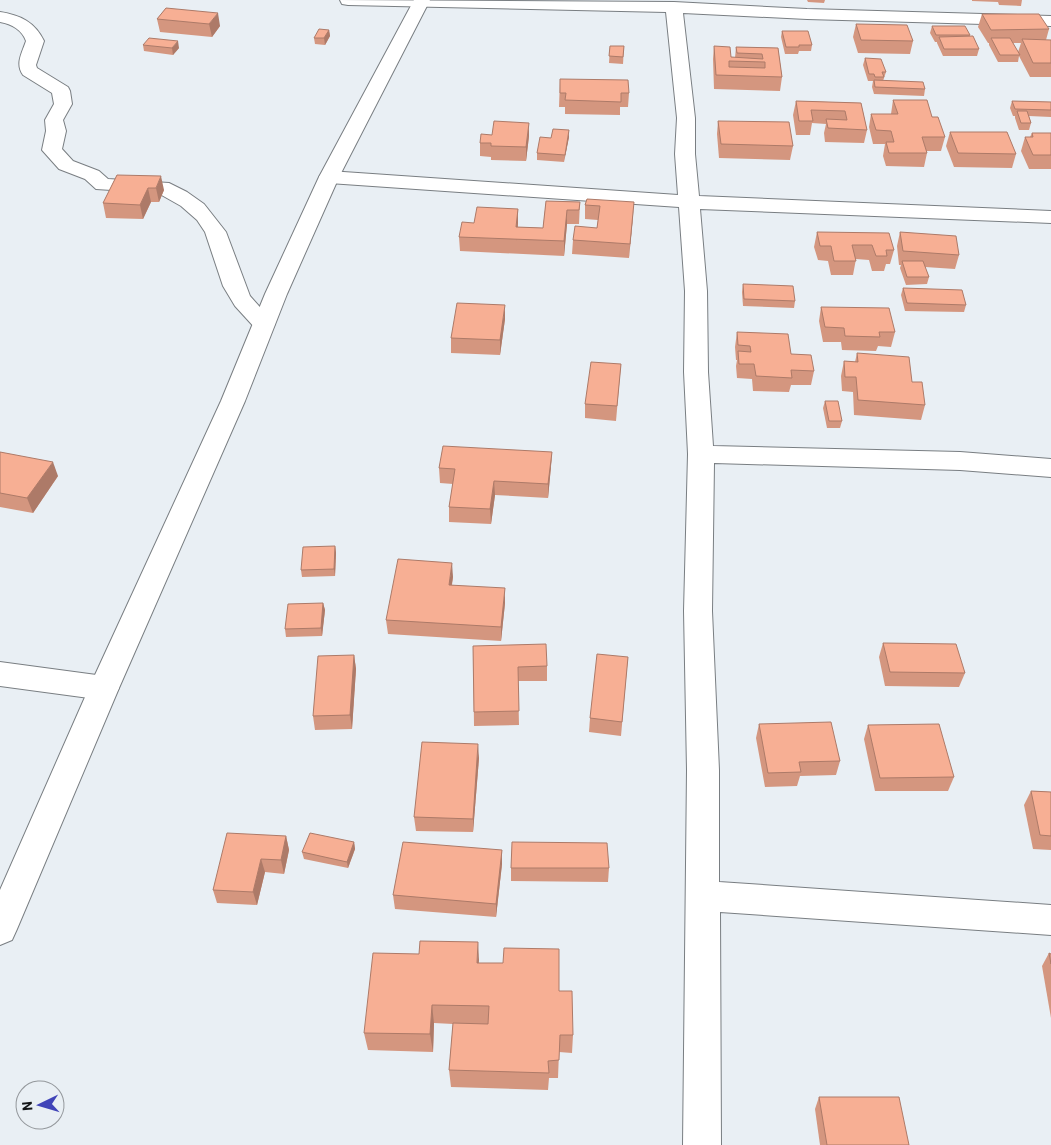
<svg xmlns="http://www.w3.org/2000/svg" width="1051" height="1145" viewBox="0 0 1051 1145" font-family="Barlow,sans-serif">
<style>
.lines{fill:none;stroke-linecap:round;stroke-linejoin:round}
.street-casing{stroke:#797e82;stroke-width:2}
.highway-casing{stroke:#797e82;stroke-width:2}
.street{fill:#fff;fill-rule:evenodd}
.highway{fill:#fff;fill-rule:evenodd}
.wall{fill:#d4967f;fill-rule:evenodd}
.shaded-wall{fill:#ad7a68}
.building{fill:#f7af94;stroke:#ad7a68;fill-rule:evenodd}
</style>
<rect width="100%" height="100%" fill="#e9eff4"/>
<g class="lines">
<defs>
<g id="street">
<polygon points="340,0 674,2 807,9 1051,16 1051,26 807,19 683,13 695,118 695,154 699,196 1051,211 1051,223 700,209 707,291 708,372 713,446 960,452 1051,459 1051,477 960,470 714,463 712,611 719,770 719,882 1051,905 1051,935 720,912 721,1145 683,1145 687,770 684,611 688,454 684,372 685,291 679,207 329,183 322,181 319,177 322,173 329,171 678,195 675,154 677,118 666,12 348,5 342,4"/>
<path d="M0 12C20 15 35 22 44 41L36 65 37 68 68 87 70 91 72 104 63 120 66 131 62 149 73 161 99 171 108 179 169 183 187 192 204 204 226 232 250 296 275 324 272 329 264 331 256 329 235 306 223 286 205 232 197 220 181 206 158 193 96 189 85 179 59 169 42 150 46 131 45 120 54 104 52 93 23 75C15 64 22 53 26 41 22 30 12 24 0 22Z"/>
<polygon points="0,662 104,676 114,680 119,688 114,696 104,700 0,686"/>
</g>
<polygon id="highway" points="414,0 430,0 339,177 287,294 245,401 119,688 17,929 12,940 0,945 0,890 89,688 221,401 265,294 319,177"/>
</defs>
<!-- street casing -->
<use href="#street" class="street-casing"/>
<!-- highway casing -->
<use href="#highway" class="highway-casing"/>
<!-- street -->
<use href="#street" class="street"/>
<!-- highway -->
<use href="#highway" class="highway"/>
</g>
<!-- wall -->
<g class="wall">
<polygon points="807,0 825,0 824,3 808,2"/>
<polygon points="972,0 1022,0 1021,6 999,5 998,2 972,1"/>
<polygon points="166,8 220,26 212,37 160,32 157,19"/>
<path d="M982 14 1049 29 1046 40H1051V77H1030L1019 56 1018 62H998L989 45V43H988L978 27ZM1013 43H1021L1018 52Z"/>
<polygon points="856,24 913,41 910,54 858,53 853,37"/>
<polygon points="932,26 970,35 970,36 979,49 977,56 943,56 937,43 937,42 935,42 930,33"/>
<polygon points="329,30 330,36 325,45 315,44 314,38"/>
<polygon points="782,31 812,45 811,51 799,51 798,54 785,54 781,37"/>
<polygon points="143,45 179,48 173,55 144,51"/>
<polygon points="610,46 624,46 623,64 609,63"/>
<polygon points="714,46 731,57 735,58 736,47 778,48 782,77 780,91 714,89 713,59"/>
<polygon points="865,58 886,72 883,81 925,89 924,96 874,94 872,87 873,81 868,81 863,65"/>
<polygon points="560,79 629,93 628,107 620,107 620,115 565,114 565,107 559,107"/>
<polygon points="893,100 932,117 945,137 941,151 926,151 927,153 924,167 886,166 883,156 885,144 873,144 869,127 871,114 891,114"/>
<polygon points="796,101 861,103 867,130 864,143 825,142 824,133 826,124 812,123 810,135 796,135 793,115"/>
<polygon points="1012,101 1051,102 1051,117 1029,116 1031,123 1029,130 1019,130 1015,118 1015,116 1013,116 1010,108"/>
<polygon points="718,121 793,146 790,160 719,158 717,134"/>
<polygon points="950,132 1016,154 1012,168 954,167 946,146"/>
<polygon points="1032,133 1051,133 1051,169 1029,169 1021,151 1025,137 1030,137"/>
<polygon points="529,136 526,161 491,160 491,157 480,156 480,143"/>
<polygon points="569,137 564,162 537,160 537,153"/>
<polygon points="117,175 164,190 159,202 151,202 143,219 106,218 103,203"/>
<polygon points="587,199 633,216 629,258 572,254 573,240 597,228 598,220 585,219 585,205"/>
<polygon points="546,201 580,202 579,224 567,224 564,256 460,251 459,237 518,209 518,227 543,228"/>
<polygon points="817,232 894,250 890,264 886,264 884,271 872,271 869,260 856,259 853,275 831,275 828,261 818,260 814,247"/>
<polygon points="900,232 959,255 955,269 925,267 929,277 927,284 906,285 900,268 901,265 899,265 897,246"/>
<polygon points="743,284 795,301 794,308 743,306 742,292"/>
<polygon points="903,288 966,305 964,312 905,311 901,295"/>
<polygon points="821,307 895,332 891,347 878,346 876,351 842,350 841,342 823,342 819,321"/>
<polygon points="505,319 500,355 451,353 451,338"/>
<polygon points="737,332 791,354 814,371 811,385 791,385 789,392 753,391 752,379 737,378 736,366 737,360 736,360 735,347"/>
<polygon points="857,353 912,382 925,405 921,420 854,415 853,392 842,391 841,376 844,361 855,362"/>
<polygon points="621,364 616,421 585,418 585,404"/>
<polygon points="825,401 842,421 840,428 827,428 823,408"/>
<polygon points="0,452 58,476 33,513 0,507"/>
<polygon points="552,452 551,466 548,498 495,495 491,524 449,522 449,507 453,484 440,483 439,468"/>
<polygon points="335,546 336,553 335,576 302,577 301,570"/>
<polygon points="453,577 452,585 505,603 501,641 388,634 386,620"/>
<polygon points="323,603 325,610 322,636 286,637 285,629"/>
<polygon points="883,643 965,673 959,687 885,686 879,657"/>
<polygon points="473,646 547,666 547,681 518,681 519,725 474,726"/>
<polygon points="354,655 356,669 352,729 315,730 313,716"/>
<polygon points="628,657 621,736 589,732 590,718"/>
<polygon points="759,724 840,761 836,775 800,776 797,786 765,787 756,738"/>
<polygon points="868,725 954,777 948,791 875,791 864,739"/>
<polygon points="479,758 473,832 416,831 414,817"/>
<polygon points="1031,791 1051,792 1051,850 1033,849 1024,805"/>
<polygon points="286,836 289,850 284,874 265,872 257,905 217,903 213,890"/>
<polygon points="354,842 355,849 348,868 304,859 302,852"/>
<polygon points="502,850 502,864 496,917 395,909 393,895"/>
<polygon points="511,868 609,868 608,882 511,881"/>
<polygon points="1049,953 1051,954 1051,1018 1042,966"/>
<polygon points="479,963 559,991 573,1035 572,1053 559,1052 558,1078 549,1078 548,1090 451,1087 449,1070 453,1024 434,1023 433,1052 368,1050 364,1033"/>
<polygon points="819,1097 909,1145 820,1145 815,1109"/>
</g>
<!-- shaded-wall -->
<g class="shaded-wall">
<polygon points="218,13 220,26 212,37 209,24"/>
<polygon points="329,30 330,36 325,45 324,38"/>
<polygon points="178,41 179,48 173,55 172,48"/>
<polygon points="529,123 529,136 526,161 526,147"/>
<polygon points="569,130 569,137 564,162 565,155"/>
<polygon points="161,176 164,190 159,202 156,188"/>
<polygon points="148,188 151,202 143,219 140,205"/>
<polygon points="634,202 633,216 629,258 630,244"/>
<polygon points="518,209 518,223 516,241 516,227"/>
<polygon points="567,210 567,224 564,256 564,241"/>
<polygon points="505,305 505,319 500,355 500,340"/>
<polygon points="552,452 551,466 548,498 548,484"/>
<polygon points="53,462 58,476 33,513 27,498"/>
<polygon points="494,481 495,495 491,524 490,509"/>
<polygon points="335,546 336,553 335,576 334,569"/>
<polygon points="452,563 453,577 449,600 449,585"/>
<polygon points="505,588 505,603 501,641 501,627"/>
<polygon points="323,603 325,610 322,636 321,628"/>
<polygon points="354,655 356,669 352,729 350,715"/>
<polygon points="478,744 479,758 473,832 473,819"/>
<polygon points="286,836 289,850 284,874 281,860"/>
<polygon points="354,842 355,849 348,868 347,862"/>
<polygon points="502,850 502,864 496,917 496,904"/>
<polygon points="261,859 265,872 257,905 253,892"/>
<polygon points="478,942 479,960 478,981 477,963"/>
<polygon points="432,1005 434,1023 433,1052 430,1034"/>
</g>
<!-- building -->
<g class="building">
<polygon points="166,8 218,13 209,24 157,19"/>
<polygon points="982,14 1039,14 1049,29 991,30"/>
<polygon points="856,24 907,25 913,41 861,40"/>
<polygon points="932,26 965,26 970,35 936,35"/>
<polygon points="319,29 329,30 324,38 314,38"/>
<polygon points="782,31 808,31 812,45 799,45 799,47 786,47"/>
<polygon points="973,36 979,49 944,49 939,37"/>
<polygon points="149,38 178,41 172,48 143,45"/>
<polygon points="991,38 1010,38 1020,55 1000,55"/>
<polygon points="1022,39 1051,40 1051,63 1033,63"/>
<polygon points="610,46 624,46 623,57 609,56"/>
<path d="M714 46 730 47 731 57 763 59 762 54 737 53 736 47 778 48 782 77 716 75ZM729 61 765 62V68L729 67Z"/>
<polygon points="865,58 881,59 886,72 882,72 884,77 875,77 874,74 869,74"/>
<polygon points="560,79 628,80 629,93 621,93 621,102 565,100 566,93 560,93"/>
<polygon points="874,80 923,82 925,89 875,87"/>
<polygon points="893,100 927,100 932,117 938,117 945,137 922,137 927,153 889,153 886,142 894,142 891,131 876,130 871,114 898,114"/>
<polygon points="796,101 861,103 867,130 828,128 826,119 847,120 845,111 811,110 813,121 799,121"/>
<polygon points="1012,101 1051,102 1051,110 1015,109"/>
<polygon points="1017,111 1027,111 1031,123 1021,123"/>
<polygon points="494,121 529,123 526,147 491,146 491,143 480,143 481,134 492,135"/>
<polygon points="718,121 789,122 793,146 721,144"/>
<polygon points="553,129 569,130 565,155 537,153 540,137 551,138"/>
<polygon points="950,132 1007,132 1016,154 958,153"/>
<polygon points="1032,133 1051,133 1051,155 1033,155 1025,137 1033,137"/>
<polygon points="117,175 161,176 156,188 148,188 140,205 103,203"/>
<polygon points="587,199 634,202 630,244 573,240 575,226 597,228 600,206 585,205"/>
<polygon points="546,201 580,202 579,210 567,210 564,241 459,237 462,222 474,223 477,207 518,209 516,227 543,228"/>
<polygon points="817,232 889,233 894,250 886,250 887,256 876,256 872,245 852,245 856,261 834,261 831,246 820,246"/>
<polygon points="900,232 956,236 959,255 903,251"/>
<polygon points="902,261 923,261 929,277 907,277"/>
<polygon points="743,284 793,286 795,301 744,299"/>
<polygon points="903,288 962,290 966,305 907,303"/>
<polygon points="457,303 505,305 500,340 451,338"/>
<polygon points="821,307 889,308 895,332 879,332 880,337 845,336 844,328 825,327"/>
<polygon points="737,332 788,334 791,354 811,355 814,371 791,370 792,378 756,376 754,364 739,364 738,351 751,352 750,346 738,345"/>
<polygon points="857,353 909,357 912,382 922,382 925,405 858,400 856,377 845,377 844,361 858,362"/>
<polygon points="591,362 621,364 617,406 585,404"/>
<polygon points="825,401 838,401 842,421 829,421"/>
<polygon points="443,446 552,452 548,484 494,481 490,509 449,507 455,469 439,468"/>
<polygon points="0,452 53,462 27,498 0,493"/>
<polygon points="335,546 334,569 301,570 303,547"/>
<polygon points="398,559 452,563 449,585 505,588 501,627 386,620"/>
<polygon points="323,603 321,628 285,629 288,604"/>
<polygon points="883,643 956,644 965,673 890,672"/>
<polygon points="546,644 547,666 518,667 519,711 474,712 473,646"/>
<polygon points="597,654 628,657 622,722 590,718"/>
<polygon points="354,655 350,715 313,716 318,656"/>
<polygon points="831,722 840,761 799,762 801,772 768,773 759,724"/>
<polygon points="939,724 954,777 880,778 868,725"/>
<polygon points="422,742 478,744 473,819 414,817"/>
<polygon points="1031,791 1051,792 1051,836 1040,835"/>
<polygon points="227,833 286,836 281,860 261,859 253,892 213,890"/>
<polygon points="310,833 354,842 347,862 302,852"/>
<polygon points="403,842 502,850 496,904 393,895"/>
<polygon points="512,842 607,843 609,868 511,868"/>
<polygon points="420,941 478,942 477,963 503,963 504,948 559,949 559,991 572,991 573,1035 560,1035 559,1060 548,1061 549,1073 449,1070 453,1023 488,1024 489,1006 432,1005 430,1034 364,1033 373,953 419,954"/>
<polygon points="1049,953 1051,954 1051,964"/>
<polygon points="819,1097 899,1097 909,1145 827,1145"/>
</g>
<!-- north arrow -->
<g transform="translate(40 1105) rotate(265)"><circle r="24" fill="#e9eff4" stroke="#94989c"/>
<path d="M0-4L9 19L0 12L-9 19Z" fill="#4044b8"/>
<text y="-8" font-size="14" font-weight="bold" text-anchor="middle" fill="#141618">N</text>
</g>
</svg>
